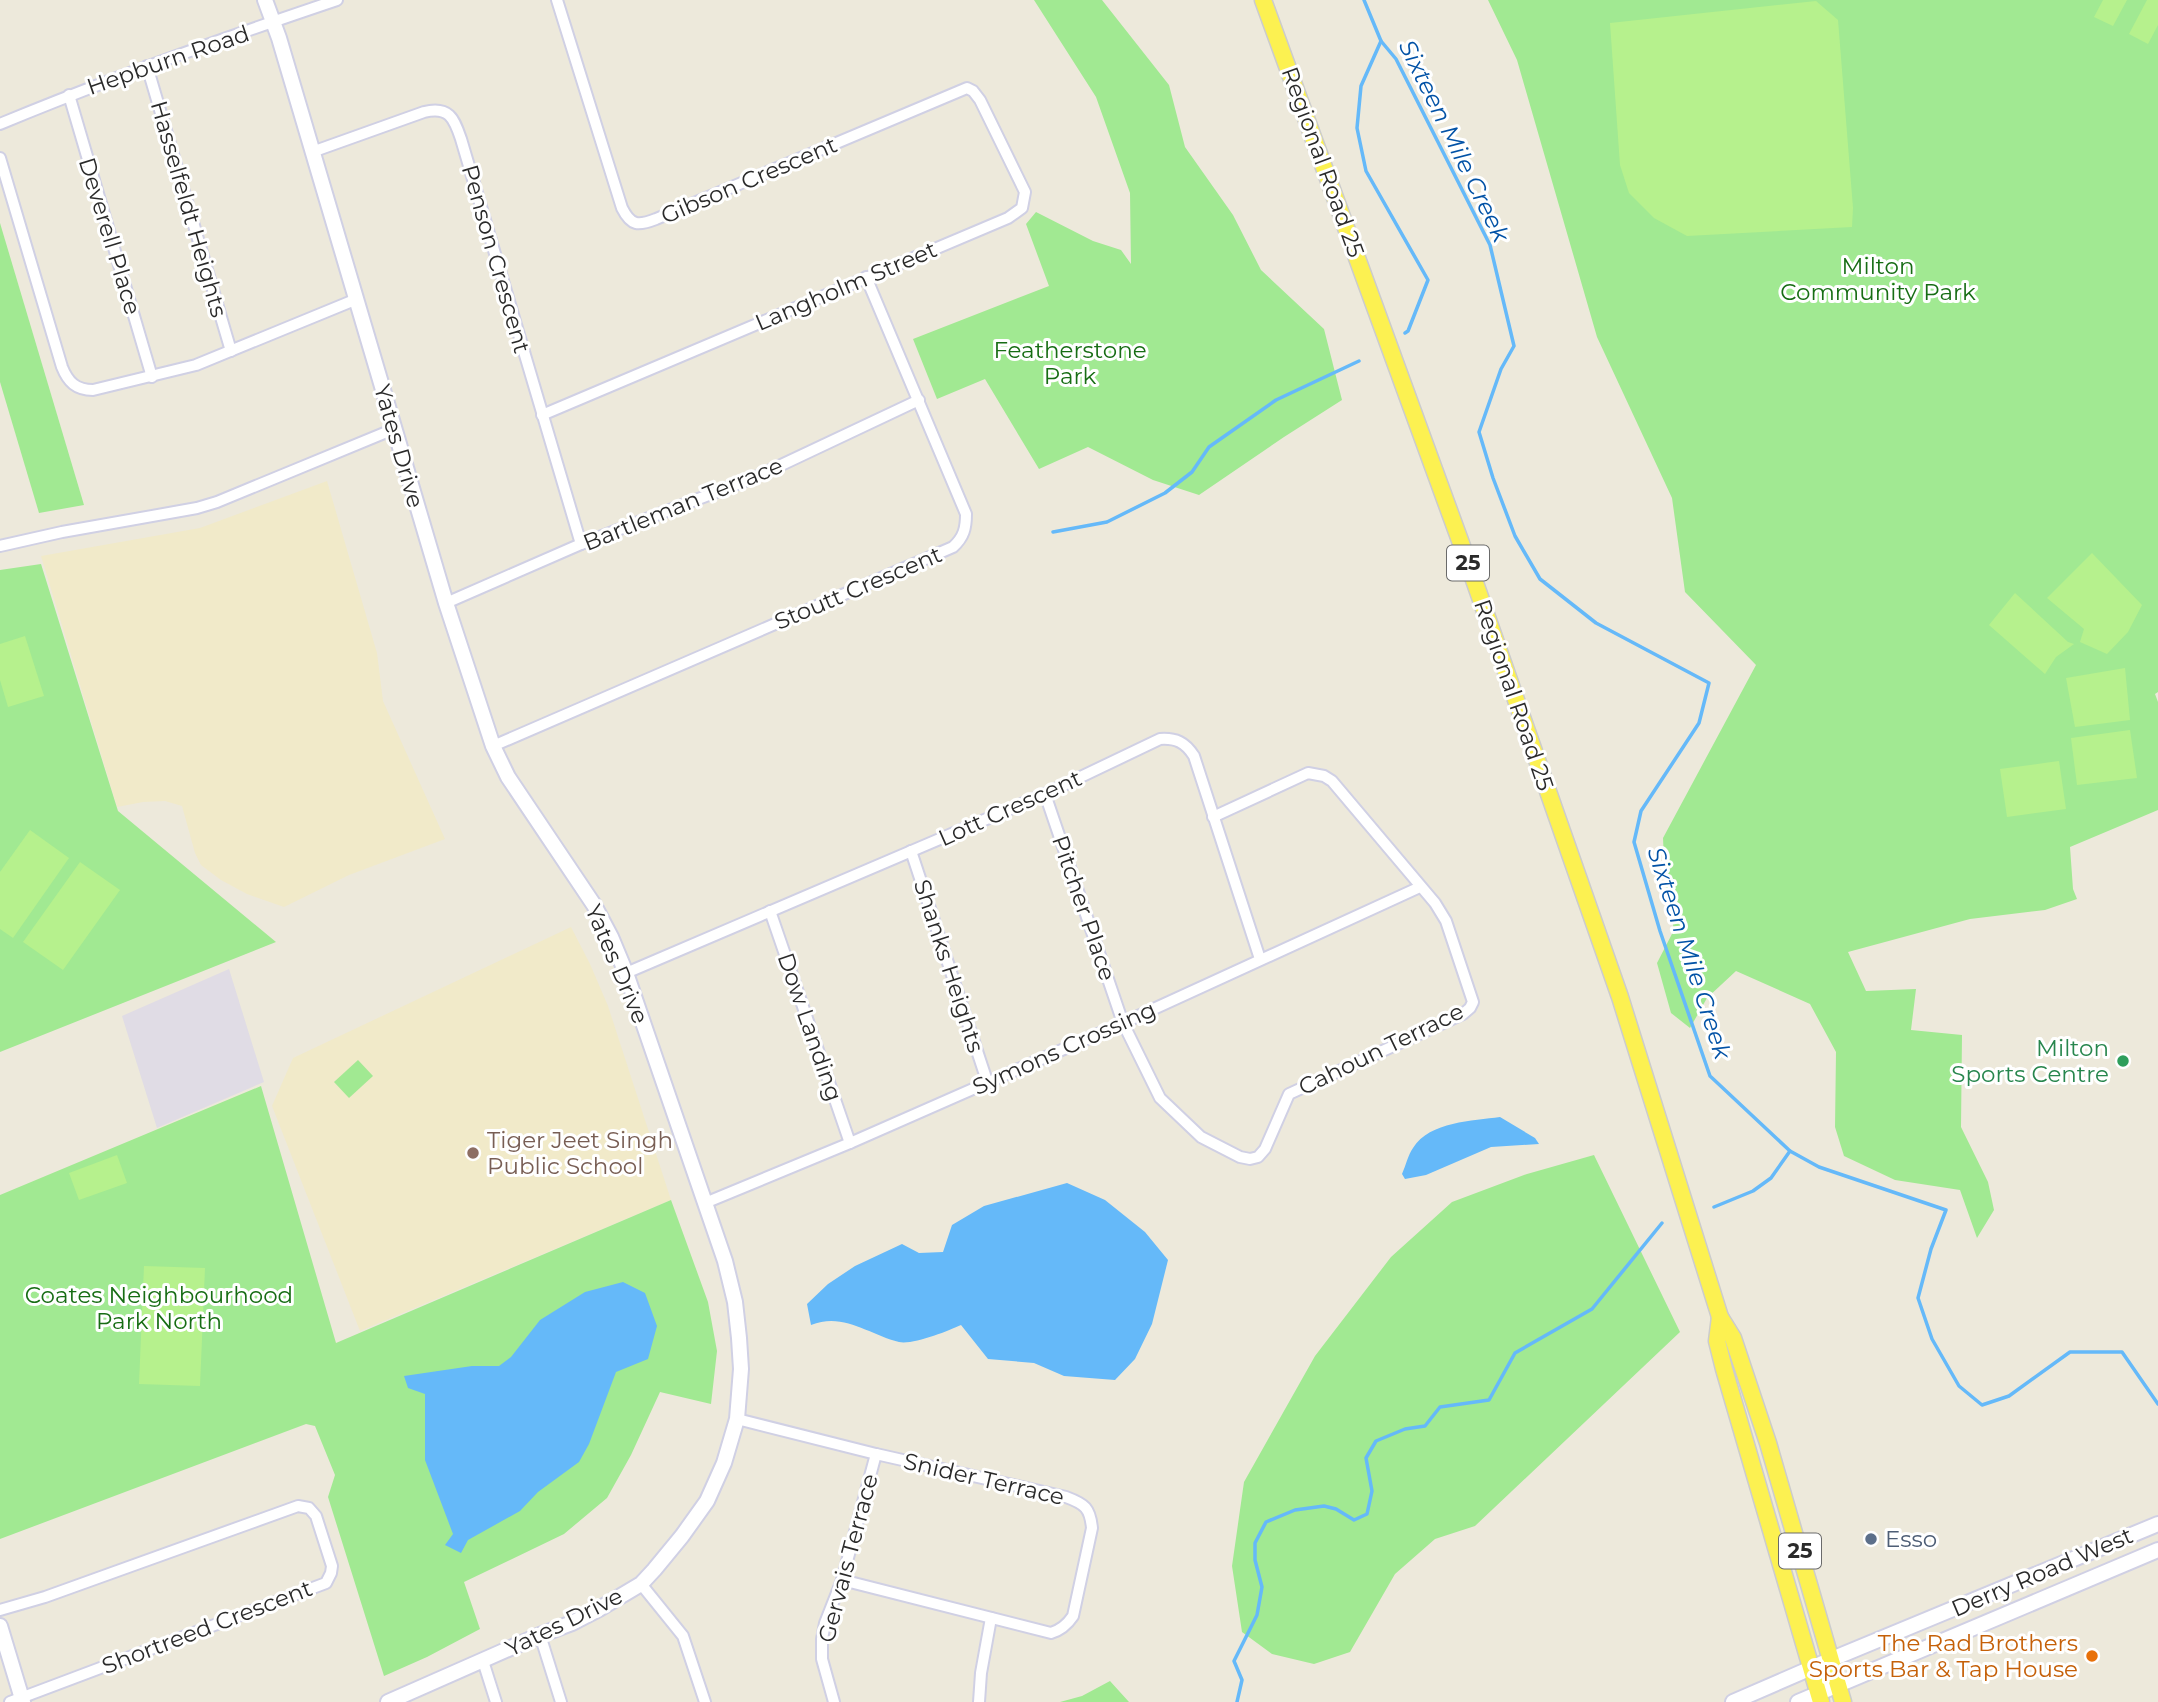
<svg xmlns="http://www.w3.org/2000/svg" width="2158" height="1702" viewBox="0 0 2158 1702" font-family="Montserrat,sans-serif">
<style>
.industrial{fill:#e0dce5}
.education{fill:#f1eac9}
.green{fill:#a1e992}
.pitch{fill:#b6f18d}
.water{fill:#65b9f9}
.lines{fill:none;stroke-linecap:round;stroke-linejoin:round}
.stream{stroke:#65b9f9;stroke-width:3.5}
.street-casing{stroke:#d0d0e4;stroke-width:14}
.secondary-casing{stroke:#d0d0e4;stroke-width:18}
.primary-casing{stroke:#ccc;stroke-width:19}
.street{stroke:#fff;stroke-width:10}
.secondary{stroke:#fff;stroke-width:14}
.primary{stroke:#fcf151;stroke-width:16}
.leisure-dot{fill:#2e9e5b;stroke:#fff;stroke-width:2.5}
.education-dot{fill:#8d6e63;stroke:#fff;stroke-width:2.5}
.service-dot{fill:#5c6f8a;stroke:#fff;stroke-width:2.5}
.food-dot{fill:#e8710a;stroke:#fff;stroke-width:2.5}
.labels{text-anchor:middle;stroke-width:6;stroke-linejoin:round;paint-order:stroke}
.shield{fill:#fff;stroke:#6a6a6a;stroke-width:2}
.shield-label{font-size:21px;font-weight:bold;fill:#2a2a2a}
.street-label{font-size:23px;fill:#2a2a2a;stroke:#fff}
.park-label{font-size:23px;fill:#176d14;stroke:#fff}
.leisure-label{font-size:23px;fill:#27864d;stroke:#fff;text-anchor:end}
.education-label{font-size:23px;fill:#785e54;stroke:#fff;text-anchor:start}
.service-label{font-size:23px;fill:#4e5e75;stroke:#fff;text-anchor:start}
.food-label{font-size:23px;fill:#c56008;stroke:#fff;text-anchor:end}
.water-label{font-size:24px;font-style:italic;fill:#0252a6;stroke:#fff}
</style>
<rect width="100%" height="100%" fill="#ede9db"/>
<!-- industrial -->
<polygon class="industrial" points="229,969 264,1082 157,1128 122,1016"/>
<!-- education -->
<g class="education">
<polygon points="327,481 377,653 383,701 445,839 349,875 284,907 247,894 221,880 201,865 195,853 182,806 165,801 143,802 117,807 41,556 200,528"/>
<polygon points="571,927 590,964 608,1006 671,1200 360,1331 272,1106 293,1058"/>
</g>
<!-- green -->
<g class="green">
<polygon points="1034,0 1102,0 1169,85 1185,147 1233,215 1261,270 1324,329 1342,400 1284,437 1199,495 1153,480 1088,447 1039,469 985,379 937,399 913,339 1049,286 1026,224 1036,212 1093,241 1121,250 1131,264 1130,193 1096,97"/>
<polygon points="1488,0 2158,0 2158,692 2155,694 2158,702 2158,810 2070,847 2073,889 2077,899 2045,910 1970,919 1848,952 1866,991 1916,989 1911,1030 1962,1035 1961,1127 1988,1182 1994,1210 1977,1238 1960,1190 1895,1180 1844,1156 1835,1127 1836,1052 1810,1004 1736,971 1707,998 1690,1028 1671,1013 1657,963 1674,930 1665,883 1663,838 1756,665 1685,592 1672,498 1597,337 1517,60"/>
<polygon points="0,223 84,505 39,513 0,382"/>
<polygon points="41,564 118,811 276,942 0,1052 0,570"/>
<polygon points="358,1060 373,1076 349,1098 334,1082"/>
<polygon points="261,1086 336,1343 671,1200 708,1302 717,1351 711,1404 660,1392 631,1455 607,1498 564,1534 464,1582 480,1629 427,1657 384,1676 328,1497 335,1475 315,1426 306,1424 0,1539 0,1195"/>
<polygon points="1594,1155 1680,1332 1475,1526 1435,1539 1395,1574 1350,1652 1314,1664 1272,1654 1242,1632 1232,1566 1244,1482 1315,1356 1391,1257 1452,1202 1527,1174"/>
<polygon points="1110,1681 1129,1702 1060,1702 1082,1696"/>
</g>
<!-- pitch -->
<g class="pitch">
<polygon points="2103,0 2127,0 2113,26 2094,17"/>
<polygon points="2147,0 2158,0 2158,25 2148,44 2129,34"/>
<polygon points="1816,1 1838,20 1853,208 1852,227 1687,236 1654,218 1629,193 1620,165 1610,23"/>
<polygon points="2092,553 2142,605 2128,632 2107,654 2080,642 2084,629 2047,598"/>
<polygon points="2015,593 2068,642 2074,644 2056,657 2045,674 1989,625"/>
<polygon points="25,636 44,696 8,707 0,680 0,644"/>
<polygon points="2125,668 2130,720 2075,727 2066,678"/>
<polygon points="2130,730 2137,778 2077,785 2071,738"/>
<polygon points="2059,761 2066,809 2007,817 2000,769"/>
<polygon points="30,830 69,858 13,938 0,929 0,872"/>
<polygon points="80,862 120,890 63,970 23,942"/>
<polygon points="117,1155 127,1183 79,1200 69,1173"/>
<polygon points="144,1266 205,1268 200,1386 139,1384"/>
</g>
<!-- water -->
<g class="water">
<path d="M1500 1117 1535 1138 1539 1144 1491 1147 1426 1175 1405 1179 1402 1174C1406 1165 1408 1155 1413 1148 1430 1121 1473 1121 1500 1117Z"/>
<path d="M1067 1183 1105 1200 1145 1232 1168 1260 1152 1324 1135 1359 1115 1380 1064 1376 1034 1363 988 1359 961 1325C948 1331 913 1345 899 1342 869 1335 844 1312 811 1325L807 1304 828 1284 855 1266 902 1244 919 1253 943 1252 952 1225 984 1206Z"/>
<polygon points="623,1282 645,1293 657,1326 648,1359 616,1372 589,1444 579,1462 538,1492 520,1511 468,1540 461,1553 445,1545 453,1534 425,1460 425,1394 408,1388 404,1376 472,1366 499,1366 511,1357 540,1320 585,1292"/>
</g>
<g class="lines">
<!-- stream -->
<g class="stream">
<polyline points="1364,0 1381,41 1396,59 1490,245 1514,346 1501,369 1479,432 1493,478 1515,536 1540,579 1596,623 1709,683 1699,723 1641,811 1634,842 1660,931 1710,1076 1790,1151 1819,1167 1946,1210 1931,1249 1918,1298 1932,1339 1959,1386 1982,1405 2009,1396 2070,1352 2122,1352 2158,1404"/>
<polyline points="1381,41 1361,86 1357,128 1366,171 1428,280 1408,331 1405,333"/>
<polyline points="1053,532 1107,522 1165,493 1192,472 1209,447 1276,400 1359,361"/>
<polyline points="1714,1207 1753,1191 1771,1178 1790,1151"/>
<polyline points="1237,1702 1242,1680 1234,1661 1257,1615 1262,1587 1255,1560 1255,1543 1266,1522 1295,1510 1324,1506 1336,1509 1354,1520 1367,1514 1372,1491 1366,1458 1376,1441 1405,1429 1425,1426 1440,1407 1489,1400 1515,1353 1592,1309 1662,1223"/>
</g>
<defs>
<g id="street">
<polyline points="147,66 231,351"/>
<polyline points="69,95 152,377"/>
<path d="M0 124C110 78 224 38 337 0"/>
<path d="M312 152 424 112C449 106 454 118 461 139L581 544"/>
<path d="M0 158 62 367C68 382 76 390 93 390L196 365 357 299"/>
<path d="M542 415 1008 218 1022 208 1025 192 980 100 973 91 967 88 656 219C638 226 631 226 622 208L557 0"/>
<polyline points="0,546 62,532 197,508 217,502 394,429"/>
<polyline points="446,603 581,544 758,476 919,400"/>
<path d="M493 746 953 547C964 537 966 528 966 514L866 277"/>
<polyline points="1045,794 1123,1023 1160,1098 1201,1137 1240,1157 1250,1159 1258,1157 1265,1149 1289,1094 1463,1014 1470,1008 1473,1002 1446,921 1435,903 1332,781 1324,776 1308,773 1213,817"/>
<polyline points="911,851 987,1081"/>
<polyline points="770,911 850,1143"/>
<path d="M626 973 1045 794 1160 739C1176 738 1185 742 1194 756L1260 959"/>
<polyline points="705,1203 850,1143 1123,1023 1420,887"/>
<path d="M737 1419 876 1454 1066 1497C1085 1504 1090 1508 1092 1528L1073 1616C1067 1625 1061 1630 1051 1633L842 1580"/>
<polyline points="641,1584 683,1636 705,1702"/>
<polyline points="0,1610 45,1597 298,1506 309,1508 316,1516 332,1566 331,1573 326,1583 10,1702"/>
<polyline points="540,1635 561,1702"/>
<polyline points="483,1661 496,1702"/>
<polyline points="834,1702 822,1659 822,1639 825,1623 842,1580 876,1454"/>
<polyline points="979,1702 981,1673 991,1618"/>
</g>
<g id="secondary">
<polyline points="265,0 279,38 300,109 446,603 493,746 508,777 594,905 611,937 626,973 725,1261 735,1302 739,1338 741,1369 737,1419 724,1463 707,1501 682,1536 654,1570 641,1584 599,1609 572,1623 540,1635 388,1702"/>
<polyline points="0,1626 23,1702"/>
<polyline points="1733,1702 1832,1659 2158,1524"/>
<polyline points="1798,1702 2158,1550"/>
</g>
<g id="primary">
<polyline points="1263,0 1466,557 1620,997 1720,1317 1733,1338 1768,1443 1843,1702"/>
<polyline points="1720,1317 1717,1341 1724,1369 1821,1702"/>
</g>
</defs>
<!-- street casing -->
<use href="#street" class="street-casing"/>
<!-- secondary casing -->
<use href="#secondary" class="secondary-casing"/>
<!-- primary casing -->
<use href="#primary" class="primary-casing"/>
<!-- street -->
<use href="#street" class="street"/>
<!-- secondary -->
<use href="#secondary" class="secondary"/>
<!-- primary -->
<use href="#primary" class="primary"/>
</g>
<!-- markers -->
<circle class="leisure-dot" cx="2123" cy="1061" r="7"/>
<circle class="education-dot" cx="473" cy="1153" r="7"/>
<circle class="service-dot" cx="1871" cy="1539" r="7"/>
<circle class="food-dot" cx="2092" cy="1656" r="7"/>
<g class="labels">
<!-- shield labels -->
<g class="shield">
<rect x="1447" y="545.5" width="42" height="35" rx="5"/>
<rect x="1779" y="1533.5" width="42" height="35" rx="5"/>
</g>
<g class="shield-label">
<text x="1468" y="570">25</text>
<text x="1800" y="1558">25</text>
</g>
<!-- street labels -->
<g class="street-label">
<text transform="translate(168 60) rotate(-19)" y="8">Hepburn Road</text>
<text transform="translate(1323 162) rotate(70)" y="8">Regional Road 25</text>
<text transform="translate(749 180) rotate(-23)" y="8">Gibson Crescent</text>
<text transform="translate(189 209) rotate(74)" y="8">Hasselfeldt Heights</text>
<text transform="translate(110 236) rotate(73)" y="8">Deverell Place</text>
<text transform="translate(496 259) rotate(74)" y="8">Penson Crescent</text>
<text transform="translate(846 286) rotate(-23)" y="8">Langholm Street</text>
<text transform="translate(399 446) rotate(74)" y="8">Yates Drive</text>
<text transform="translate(683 504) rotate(-22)" y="8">Bartleman Terrace</text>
<text transform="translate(858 588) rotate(-23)" y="8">Stoutt Crescent</text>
<text transform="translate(1514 695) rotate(71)" y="8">Regional Road 25</text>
<text transform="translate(1010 808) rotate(-24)" y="8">Lott Crescent</text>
<text transform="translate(1084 908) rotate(71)" y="8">Pitcher Place</text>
<text transform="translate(617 964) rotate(67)" y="8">Yates Drive</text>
<text transform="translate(949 966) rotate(72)" y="8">Shanks Heights</text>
<text transform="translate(810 1027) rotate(71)" y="8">Dow Landing</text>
<text transform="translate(1064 1048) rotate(-24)" y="8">Symons Crossing</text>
<text transform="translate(1381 1049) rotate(-26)" y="8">Cahoun Terrace</text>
<text transform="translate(984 1479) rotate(13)" y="8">Snider Terrace</text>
<text transform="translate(848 1558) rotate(-75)" y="8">Gervais Terrace</text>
<text transform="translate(2042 1572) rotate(-23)" y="8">Derry Road West</text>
<text transform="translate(564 1622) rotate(-26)" y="8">Yates Drive</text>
<text transform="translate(207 1627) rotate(-21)" y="8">Shortreed Crescent</text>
</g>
<!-- park labels -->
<g class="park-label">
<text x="1878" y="274">Milton<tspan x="1878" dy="26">Community Park</tspan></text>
<text x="1070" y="358">Featherstone<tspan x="1070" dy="26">Park</tspan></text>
<text x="159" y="1303">Coates Neighbourhood<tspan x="159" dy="26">Park North</tspan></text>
</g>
<!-- leisure labels -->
<g class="leisure-label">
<text x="2109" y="1056">Milton<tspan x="2109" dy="26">Sports Centre</tspan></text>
</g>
<!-- education labels -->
<g class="education-label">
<text x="487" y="1148">Tiger Jeet Singh<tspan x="487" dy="26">Public School</tspan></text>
</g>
<!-- service labels -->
<g class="service-label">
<text x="1885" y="1547">Esso</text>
</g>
<!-- food labels -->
<g class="food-label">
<text x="2078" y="1651">The Rad Brothers<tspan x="2078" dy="26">Sports Bar &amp; Tap House</tspan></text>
</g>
<!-- water labels -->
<g class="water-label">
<text transform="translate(1454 141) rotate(64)" y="8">Sixteen Mile Creek</text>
<text transform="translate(1689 953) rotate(72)" y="8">Sixteen Mile Creek</text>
</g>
</g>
</svg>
